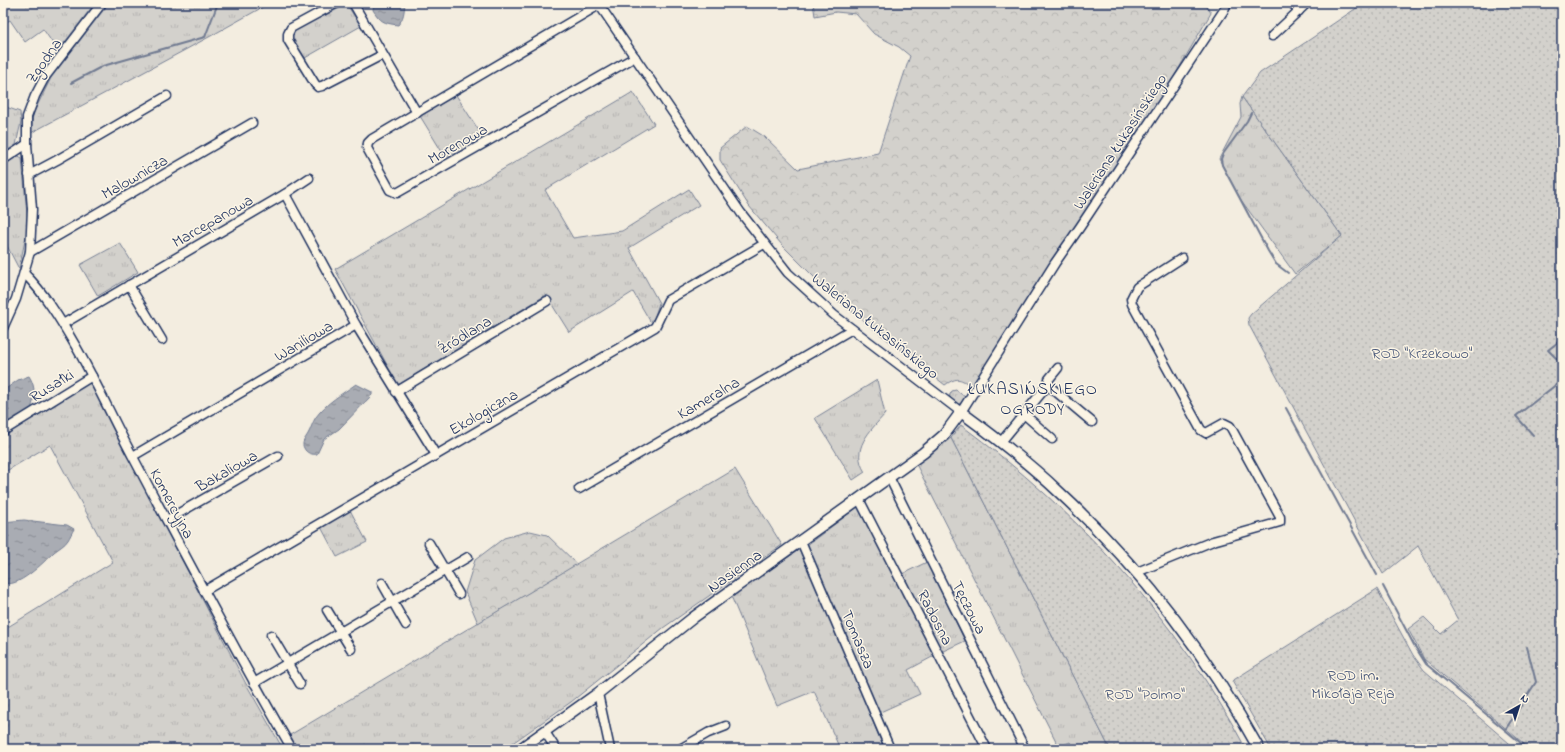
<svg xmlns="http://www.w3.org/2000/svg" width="1565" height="752" viewBox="0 0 1565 752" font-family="'Indie Flower',sans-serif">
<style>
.grass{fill:url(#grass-tufts);stroke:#778095}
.forest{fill:url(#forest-crowns);stroke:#778095}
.garden{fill:url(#garden-dots);stroke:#778095}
.water{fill:url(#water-ripples);stroke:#707a91}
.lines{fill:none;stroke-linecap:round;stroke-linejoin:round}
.stream{stroke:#707a91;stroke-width:2}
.minor-casing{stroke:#1b2f5e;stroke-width:11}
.tertiary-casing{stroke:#1b2f5e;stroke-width:13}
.minor{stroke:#fcf5e5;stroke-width:8}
.tertiary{stroke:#fcf5e5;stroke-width:10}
.labels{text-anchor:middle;stroke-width:3;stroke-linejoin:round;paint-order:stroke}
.street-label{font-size:16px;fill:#1b2f5e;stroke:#fcf5e5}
.park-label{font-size:16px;fill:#49587a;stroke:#fcf5e5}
.neighbourhood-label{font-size:17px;letter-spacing:1px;fill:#1b2f5e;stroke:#fcf5e5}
</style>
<defs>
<pattern id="grass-tufts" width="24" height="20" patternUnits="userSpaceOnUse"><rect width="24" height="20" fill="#d3d1cc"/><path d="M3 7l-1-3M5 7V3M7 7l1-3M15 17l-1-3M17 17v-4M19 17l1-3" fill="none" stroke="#b5b4b2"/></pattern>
<pattern id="forest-crowns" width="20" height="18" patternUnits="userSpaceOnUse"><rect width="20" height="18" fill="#d3d1cc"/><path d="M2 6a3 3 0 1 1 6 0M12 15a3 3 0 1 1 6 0" fill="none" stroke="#b5b4b2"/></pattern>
<pattern id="garden-dots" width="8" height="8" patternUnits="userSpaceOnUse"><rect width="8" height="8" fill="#d3d1cc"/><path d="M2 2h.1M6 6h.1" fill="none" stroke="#b5b4b2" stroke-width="1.8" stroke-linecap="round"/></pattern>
<pattern id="water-ripples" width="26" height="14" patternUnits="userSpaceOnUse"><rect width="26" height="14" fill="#a9acb3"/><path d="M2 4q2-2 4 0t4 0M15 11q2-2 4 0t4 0" fill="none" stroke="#898c95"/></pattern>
</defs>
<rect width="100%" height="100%" fill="#f3ede0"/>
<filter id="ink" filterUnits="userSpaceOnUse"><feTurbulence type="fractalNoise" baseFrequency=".025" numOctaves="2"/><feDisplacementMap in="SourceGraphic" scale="8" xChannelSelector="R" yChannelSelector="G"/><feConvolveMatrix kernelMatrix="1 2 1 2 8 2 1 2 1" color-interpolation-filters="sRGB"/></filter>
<g filter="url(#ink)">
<!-- grass -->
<g class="grass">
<polygon points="3,3 95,3 58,51 43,29 25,42 10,20 3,24"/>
<polygon points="109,3 270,3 209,37 31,133 33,114 51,78"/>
<polygon points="344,6 349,8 361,26 305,58 291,38 295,30"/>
<polygon points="633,92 654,124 545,190 573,238 622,231 689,189 699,205 629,248 659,303 654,319 650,321 633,292 569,332 546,295 398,385 335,269"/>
<polygon points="456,95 483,137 447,160 420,116"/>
<polygon points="1242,97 1342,236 1295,274 1241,200 1219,159 1241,117 1240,104"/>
<polygon points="3,106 20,112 21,122 16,145 3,153"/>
<polygon points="17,155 22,158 28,226 19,269 3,238 3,164"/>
<polygon points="120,243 138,272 98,296 80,265"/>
<path d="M877 380 885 414C870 431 850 449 865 472L853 480 815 418Z"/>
<polygon points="90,382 245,682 283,749 3,749 3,630 113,562 50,445 3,473 3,434"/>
<polygon points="956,390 965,397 965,400 958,405 949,396 952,391"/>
<polygon points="951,438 1110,749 1073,749 1070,742 1059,747 916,464"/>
<polygon points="735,469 782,545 663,628 571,702 504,749 297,749 290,735"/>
<polygon points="859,506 934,656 908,670 920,694 876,714 807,545"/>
<polygon points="350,510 367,542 337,557 321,527"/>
<polygon points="800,549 835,628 884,749 840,749 814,691 777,706 731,596"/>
<polygon points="927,562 965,641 941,652 902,574"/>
</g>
<!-- forest -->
<g class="forest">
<path d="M813 3H1205L1211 13 1168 87 972 386C960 379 958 376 945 385L837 300 782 245 749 206 720 160V148L747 126 765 137 798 169 878 153 910 56 899 47 874 34 856 14 836 12 815 16Z"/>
<polygon points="530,531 547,535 577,564 478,623 465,592 475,560 504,538"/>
</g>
<!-- garden -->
<g class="garden">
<polygon points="1364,3 1562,3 1562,749 1530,749 1424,659 1408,629 1424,617 1441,634 1458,620 1418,546 1383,574 1249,325 1248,318 1251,314 1342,236 1242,97 1260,73"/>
<path d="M961 425C1077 511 1178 620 1246 749H1110L951 438Z"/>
<polygon points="1377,589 1413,655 1424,670 1516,749 1271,749 1232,681"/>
</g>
<!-- water -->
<g class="water">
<path d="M374 3H405C404 12 404 18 398 25 383 23 381 22 373 10Z"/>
<path d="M29 376C36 387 35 397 31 409L11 421 3 422V391L18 380Z"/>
<path d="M356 384 372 392V395L339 429 324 439 317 454C312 455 306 453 304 448 301 443 305 439 308 434 311 429 312 423 316 417 326 403 342 394 356 384Z"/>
<path d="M24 520 67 525 74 529C72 532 70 537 68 540 65 545 59 548 54 552 45 561 16 591 3 582V522Z"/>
</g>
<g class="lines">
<!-- stream -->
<g class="stream">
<polyline points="71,83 103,66 205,37 218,3"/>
<polyline points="1251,113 1247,121 1223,154 1221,159 1222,165 1268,251 1276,264 1288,273"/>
<polyline points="1562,339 1548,350 1562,364"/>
<polyline points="1286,408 1377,575"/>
<polyline points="1533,435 1516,416 1562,380"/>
<polyline points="1383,586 1414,645 1426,664 1528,749"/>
<polyline points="1527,696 1536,682 1527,647"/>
<polyline points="1505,730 1524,701"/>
</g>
<defs>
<g id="minor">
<polyline points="337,3 291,28 288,34 288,40 315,84 318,87 322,86 382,55"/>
<polyline points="353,3 417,113"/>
<polyline points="598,3 741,213 788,273 834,315 961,412 1055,263 1080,227 1224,10 1227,3"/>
<polyline points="1292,3 1299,11"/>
<polyline points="599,5 372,139 368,143 367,148 390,190 397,193 635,57"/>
<polyline points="1272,36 1307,3"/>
<polyline points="3,160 27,144"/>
<polyline points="29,175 57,160 167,96"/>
<polyline points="285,194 356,325 436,455"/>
<polyline points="30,252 252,123"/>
<path d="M24 273C45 294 60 319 75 345 96 381 113 420 133 457 185 555 236 653 292 749"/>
<polyline points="129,285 162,340"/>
<polyline points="63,324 285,194 309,178"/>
<polyline points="3,328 16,299 30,252 32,209 27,144 27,117 35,96 45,77 102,3"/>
<polyline points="1048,385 1092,422"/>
<polyline points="396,392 547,301"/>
<polyline points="1025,415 1052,439"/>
<polyline points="3,431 92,376"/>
<polyline points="1001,442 1048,385 1049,379 1058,368"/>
<polyline points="133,456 356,325"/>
<polyline points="889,477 1025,749"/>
<polyline points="579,489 852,329"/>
<polyline points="859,499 987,749"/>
<polyline points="167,520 278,456"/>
<polyline points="801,541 890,749"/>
<polyline points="429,543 459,594"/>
<polyline points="1137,572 1213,541 1280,522 1280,517 1230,426 1224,423 1206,433 1201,430 1132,304 1131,299 1137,287 1182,258"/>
<polyline points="382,583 406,625"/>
<polyline points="204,591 655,327 668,300 764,244"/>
<polyline points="327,610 351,649"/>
<polyline points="271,635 300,684"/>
<polyline points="254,683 468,557"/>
<polyline points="597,694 599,698 610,749"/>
<polyline points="545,732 556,749"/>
<polyline points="680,749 708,733 726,726"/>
</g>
<path id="tertiary" d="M520 749 597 694 694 617 923 453 944 435 961 412C995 437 1029 463 1059 492 1139 566 1206 653 1259 749"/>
</defs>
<!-- minor casing -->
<use href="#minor" class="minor-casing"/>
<!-- tertiary casing -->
<use href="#tertiary" class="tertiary-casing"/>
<!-- minor -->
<use href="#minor" class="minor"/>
<!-- tertiary -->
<use href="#tertiary" class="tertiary"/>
</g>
</g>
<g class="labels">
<!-- street labels -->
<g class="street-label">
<text transform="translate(43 60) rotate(-55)" y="6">Zgodna</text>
<text transform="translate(1119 141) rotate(-57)" y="6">Waleriana Łukasińskiego</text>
<text transform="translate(457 143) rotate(-30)" y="6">Morenowa</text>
<text transform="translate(134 176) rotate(-30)" y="6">Malownicza</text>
<text transform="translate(212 220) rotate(-30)" y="6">Marcepanowa</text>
<text transform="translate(876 325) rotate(39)" y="6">Waleriana Łukasińskiego</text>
<text transform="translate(464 334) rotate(-31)" y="6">Źródlana</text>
<text transform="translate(303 340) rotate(-31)" y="6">Waniliowa</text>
<text transform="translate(51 385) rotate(-32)" y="6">Rusałki</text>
<text transform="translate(708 397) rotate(-30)" y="6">Kameralna</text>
<text transform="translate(483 411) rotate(-30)" y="6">Ekologiczna</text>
<text transform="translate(226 470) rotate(-30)" y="6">Bakaliowa</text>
<text transform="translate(173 503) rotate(62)" y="6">Komercyjna</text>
<text transform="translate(734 570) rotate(-35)" y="6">Nasienna</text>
<text transform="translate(970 607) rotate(63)" y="6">Tęczowa</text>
<text transform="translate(936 617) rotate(63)" y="6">Radosna</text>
<text transform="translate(859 639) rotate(67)" y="6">Tomasza</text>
</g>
<!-- park labels -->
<g class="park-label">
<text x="1422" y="358">ROD "Krzekowo"</text>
<text x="1353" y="680">ROD im.<tspan x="1353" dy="18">Mikołaja Reja</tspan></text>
<text x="1145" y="699">ROD "Polmo"</text>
</g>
<!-- neighbourhood labels -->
<g class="neighbourhood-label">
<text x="1033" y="394">ŁUKASIŃSKIEGO<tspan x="1033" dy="20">OGRODY</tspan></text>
</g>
</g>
<!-- margin -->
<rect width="1565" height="752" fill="none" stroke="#fcf5e5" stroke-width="16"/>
<rect x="8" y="8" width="1549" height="736" fill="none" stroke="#1b2f5e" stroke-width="1.5" filter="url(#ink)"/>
<!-- north arrow -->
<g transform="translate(1519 706) rotate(39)" stroke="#fcf5e5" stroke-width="3" paint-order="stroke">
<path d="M0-3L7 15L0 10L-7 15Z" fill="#1b2f5e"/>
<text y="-6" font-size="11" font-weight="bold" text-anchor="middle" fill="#1b2f5e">N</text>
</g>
</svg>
